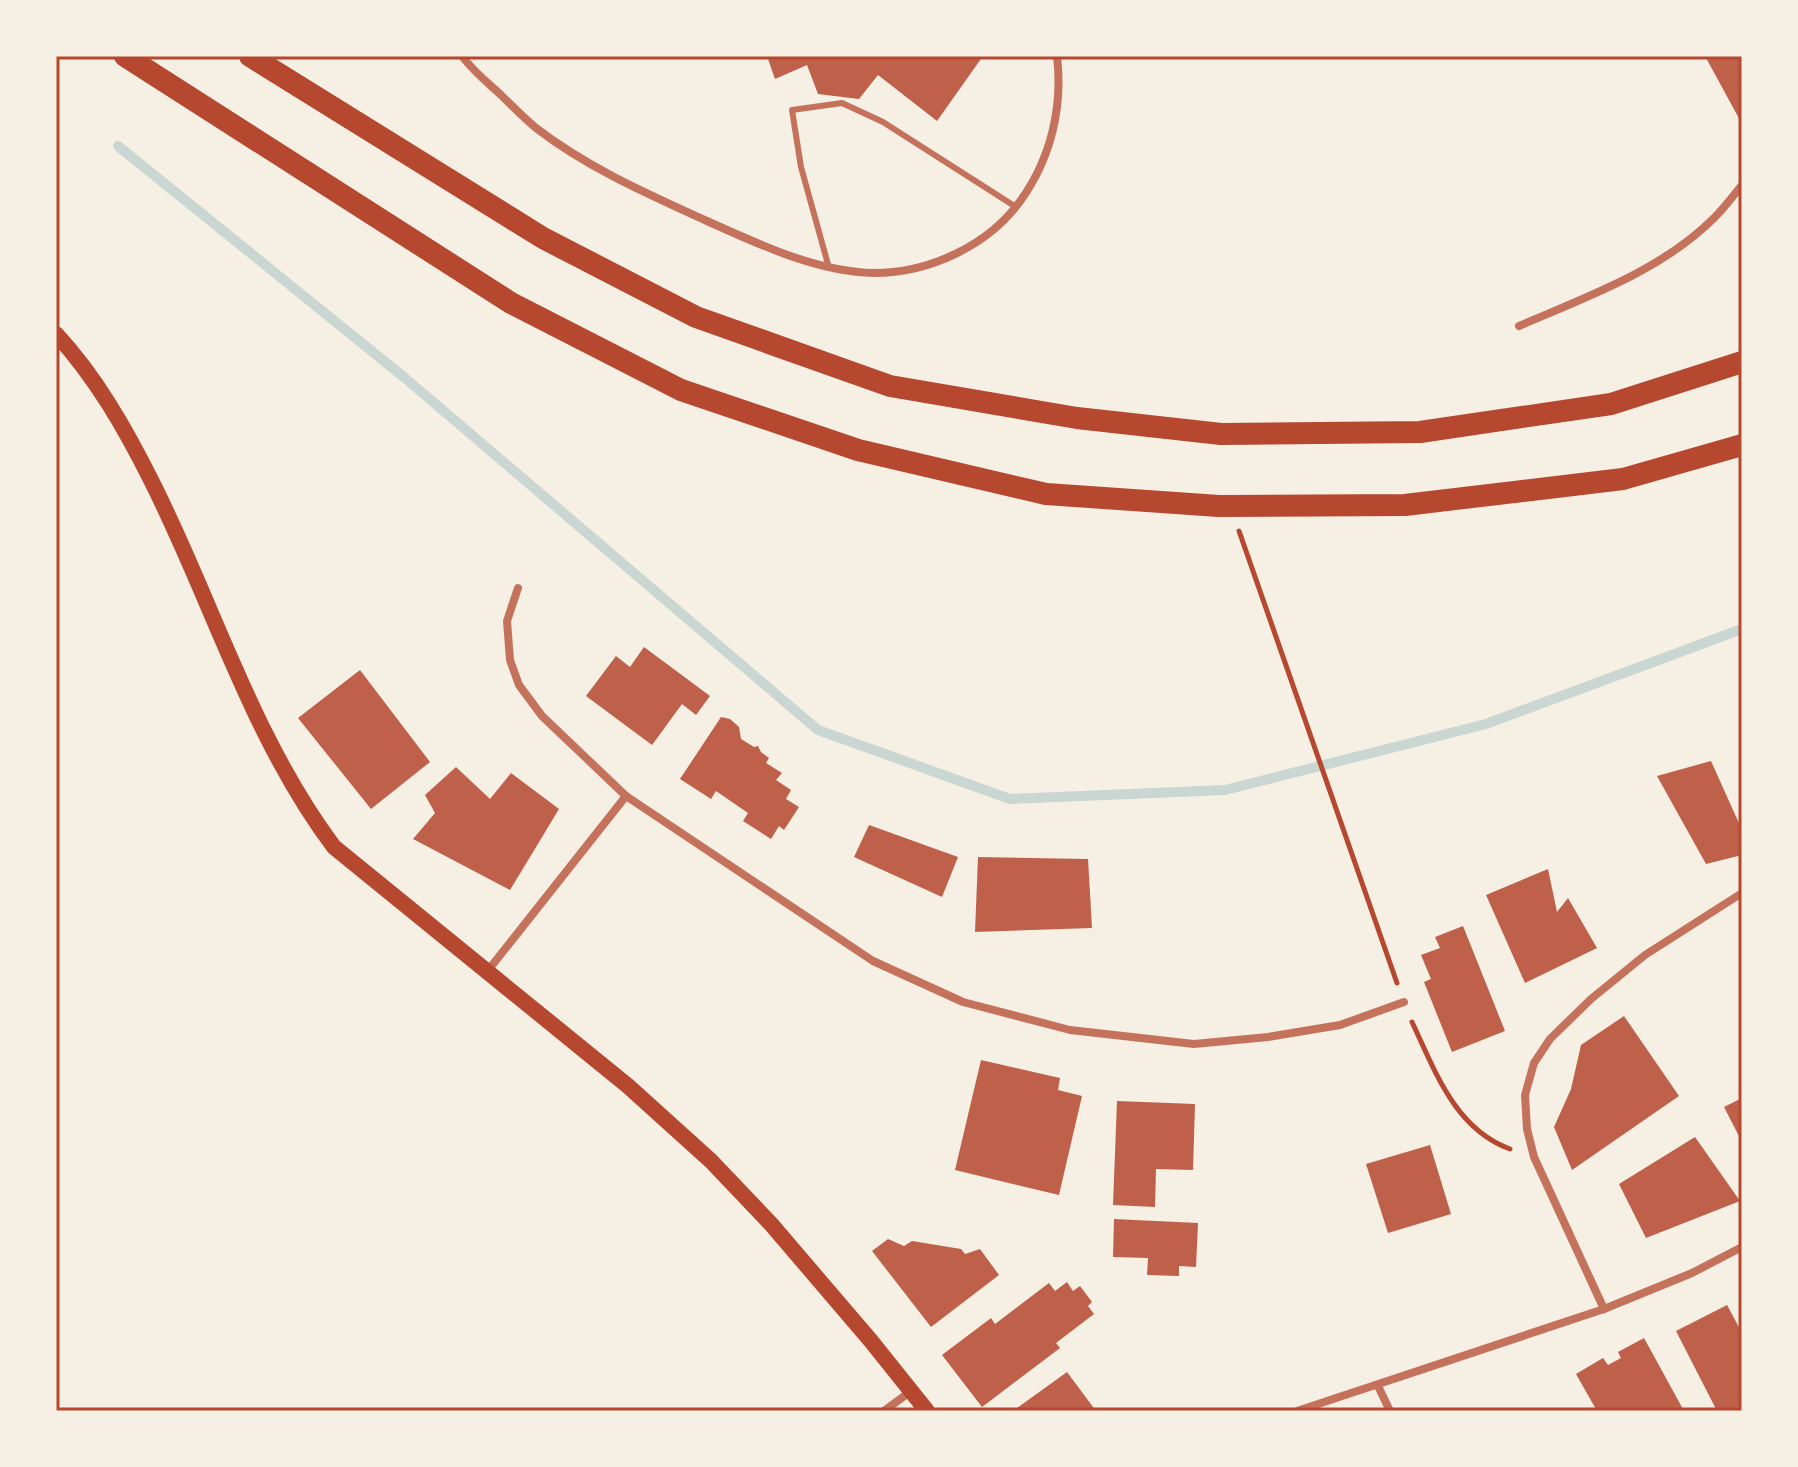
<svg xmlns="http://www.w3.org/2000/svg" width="1798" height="1467" viewBox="0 0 1798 1467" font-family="Helvetica,sans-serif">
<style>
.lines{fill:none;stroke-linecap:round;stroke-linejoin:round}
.stream{stroke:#c9d6d2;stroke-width:10}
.building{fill:#bf614a}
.path{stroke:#b5482f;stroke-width:5}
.service{stroke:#c5725c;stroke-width:6}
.minor{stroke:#c5725c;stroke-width:8}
.secondary{stroke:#b5482f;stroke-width:16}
.trunk{stroke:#b5482f;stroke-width:22}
.neatline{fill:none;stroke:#b5482f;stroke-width:3}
</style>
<rect width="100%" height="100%" fill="#f6efe4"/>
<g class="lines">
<!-- stream -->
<polyline class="stream" points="118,146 405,378 818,730 1010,799 1225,790 1486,724 1742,629"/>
</g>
<!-- building -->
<g class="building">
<polygon points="767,56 983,56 937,121 878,75 859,99 818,94 807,65 775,79"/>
<polygon points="1705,56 1742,56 1742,124"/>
<polygon points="644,647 710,696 696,715 682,704 652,745 586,696 616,656 630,667"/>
<polygon points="360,670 430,762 371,809 298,718"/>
<polygon points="721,717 730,719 739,727 741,739 754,747 758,746 761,752 769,758 766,763 782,773 776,780 791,790 786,799 799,807 784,830 779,826 771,839 743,821 748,813 716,791 711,799 680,779"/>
<polygon points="1711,761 1742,830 1742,855 1706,864 1657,776"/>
<polygon points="456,767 490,799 511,773 559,809 510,890 413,839 435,813 425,795"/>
<polygon points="869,825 958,857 942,897 854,857"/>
<polygon points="978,857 1088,859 1092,928 975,932"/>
<polygon points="1548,869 1557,912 1568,898 1597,948 1525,983 1486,895"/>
<polygon points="1463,926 1505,1031 1452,1052 1424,982 1431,979 1421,955 1440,948 1435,937"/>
<polygon points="1624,1016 1679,1096 1572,1170 1554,1127 1571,1089 1581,1045"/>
<polygon points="981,1060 1060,1078 1058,1090 1082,1096 1059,1195 955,1170"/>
<polygon points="1742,1098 1742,1142 1724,1107"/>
<polygon points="1117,1101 1195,1104 1193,1170 1156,1169 1155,1207 1113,1205"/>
<polygon points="1695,1137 1740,1201 1646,1238 1619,1184"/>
<polygon points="1430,1145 1451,1214 1388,1233 1366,1164"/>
<polygon points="1114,1219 1198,1223 1196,1267 1179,1266 1179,1276 1147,1275 1148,1258 1113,1257"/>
<polygon points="888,1239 904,1246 912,1241 961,1249 965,1254 980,1249 999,1275 931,1327 872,1251"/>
<polygon points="1067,1282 1073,1291 1080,1286 1092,1302 1088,1306 1094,1314 1056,1343 1060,1348 982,1407 942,1355 991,1318 995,1324 1049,1283 1055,1291"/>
<polygon points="1727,1305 1742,1333 1742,1411 1717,1411 1676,1331"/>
<polygon points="1644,1338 1684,1411 1597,1411 1576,1374 1603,1358 1608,1365 1621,1358 1618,1352"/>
<polygon points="1067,1372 1096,1411 1013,1411"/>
</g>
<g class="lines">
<!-- path -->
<g class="path">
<polyline points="1239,531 1397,983"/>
<path d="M1412 1022C1435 1071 1455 1129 1510 1149"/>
</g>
<!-- service -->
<polyline class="service" points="829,268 801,167 792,110 842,103 883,122 1016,207"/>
<!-- minor -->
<g class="minor">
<path d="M462 56C473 71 487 82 501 95 512 106 524 118 536 128 588 168 648 194 707 221 758 244 817 272 874 273 930 273 989 245 1021 200 1051 158 1063 107 1057 56"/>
<path d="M1519 326C1586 297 1661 271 1714 218 1724 208 1733 196 1742 185"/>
<polyline points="518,588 507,621 510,660 519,685 542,716 626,796 873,961 963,1002 1070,1030 1194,1044 1268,1037 1340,1025 1404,1002"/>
<polyline points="486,973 626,796"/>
<polyline points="1604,1309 1534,1157 1527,1129 1525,1095 1534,1063 1550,1039 1591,999 1645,955 1742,893"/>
<polyline points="1378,1386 1390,1411"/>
<polyline points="884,1411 911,1391"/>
<polyline points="1297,1411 1604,1309 1692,1273 1742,1247"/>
</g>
<!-- secondary -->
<path class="secondary" d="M56 334C96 377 126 430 152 482 213 603 252 738 334 847L628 1086 711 1161 771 1224 871 1341 927 1411"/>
<!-- trunk -->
<g class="trunk">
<polyline points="125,56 511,303 681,390 858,450 1046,494 1219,506 1405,505 1623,479 1742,445"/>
<polyline points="250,56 543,238 696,317 890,386 1077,418 1221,434 1420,432 1611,404 1742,362"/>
</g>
</g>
<!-- border -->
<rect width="1798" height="1467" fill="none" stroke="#f6efe4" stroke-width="116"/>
<rect x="58" y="58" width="1682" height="1351" class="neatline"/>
</svg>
